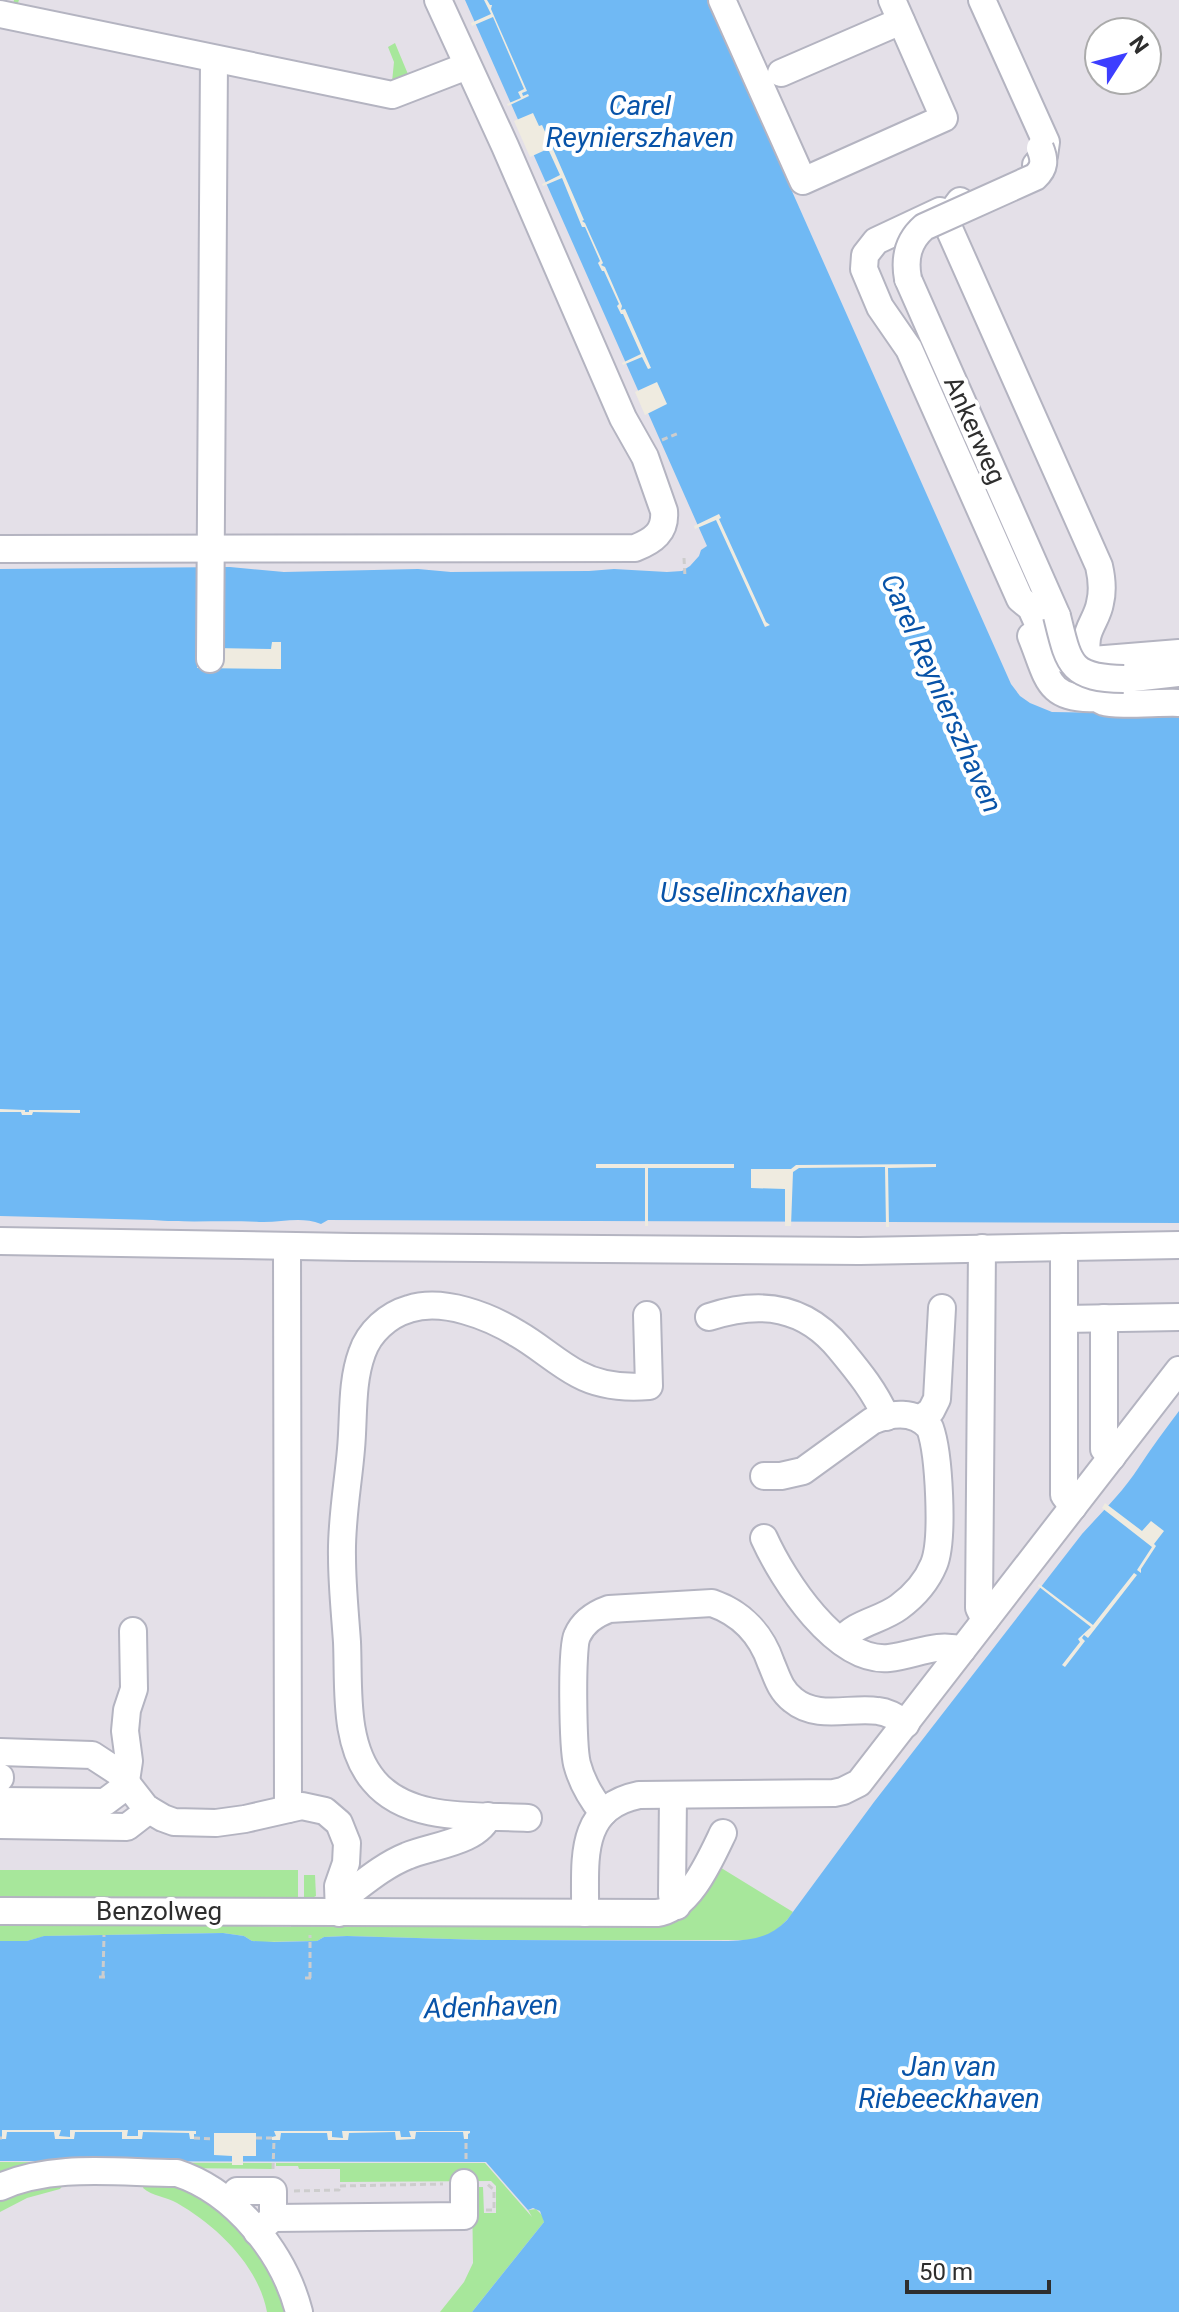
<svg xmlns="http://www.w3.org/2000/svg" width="1179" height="2312" viewBox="0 0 1179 2312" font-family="Roboto,sans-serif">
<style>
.industrial{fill:#e4e0e8;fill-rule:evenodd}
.green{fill:#a7e79b}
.water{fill:#70b9f4}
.pier{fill:#efebe0}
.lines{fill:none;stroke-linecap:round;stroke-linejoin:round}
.minor-casing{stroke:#b4b4c1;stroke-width:30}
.path{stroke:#cdcdcd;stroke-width:3;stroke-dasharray:6 4;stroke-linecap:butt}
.minor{stroke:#fff;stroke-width:26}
.minor-bridge-casing{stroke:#b4b4c1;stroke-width:30;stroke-linecap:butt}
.minor-bridge{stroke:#fff;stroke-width:26}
.labels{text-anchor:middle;stroke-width:8;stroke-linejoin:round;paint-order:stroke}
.street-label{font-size:26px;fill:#2e2e2e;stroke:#fff}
.water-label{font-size:28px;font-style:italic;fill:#0853a8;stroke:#fff}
</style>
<rect width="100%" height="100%" fill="#efebe0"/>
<!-- industrial -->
<path class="industrial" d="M0 0H1179V2312H0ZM1099 32H1147V80H1099Z"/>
<!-- green -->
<g class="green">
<polygon points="14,0 19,0 17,6 392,82 394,62 388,47 395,43 410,79 394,84 12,9"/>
<path d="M718 1866 793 1912C782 1928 769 1937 750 1940H485L347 1936 324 1937 317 1941 261 1942 252 1941 244 1936 223 1933 45 1936 27 1941H0V1920L106 1923 107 1926H141V1920L252 1921V1926L291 1927V1921L661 1920Z"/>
<rect x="0" y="1870" width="298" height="32"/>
<polygon points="304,1875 315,1875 316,1896 304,1902"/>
<polygon points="0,2162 272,2163 272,2169 63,2167 0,2174"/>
<polygon points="276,2163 485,2163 532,2217 528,2210 536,2209 543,2216 544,2222 472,2312 440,2312 464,2282 473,2263 472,2187 483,2187 484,2213 496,2213 496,2186 491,2181 340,2182 340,2169 299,2169 298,2166 276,2166"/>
<path d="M180 2181 249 2232 293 2312H267C258 2265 217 2226 177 2203 167 2197 152 2196 143 2188L145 2183Z"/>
<polygon points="63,2185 60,2189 27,2198 0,2212 0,2198 13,2191"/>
</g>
<!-- water -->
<g class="water">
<path d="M465 0H707L1011 684 1020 696 1030 703 1052 712 1179 714V1223L328 1220 321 1224C300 1216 281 1223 259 1222 224 1220 188 1223 153 1220L0 1216V569L230 567 284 572 418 569 451 572 589 571 614 569 667 572 682 571 690 566 699 556 701 550 707 546Z"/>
<path d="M1179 1411V2312H472L544 2222 540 2211 533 2208 528 2210 486 2162 0 2161V1941H27L44 1936 223 1933 244 1936 252 1941 274 1942 317 1941 324 1937 347 1936 485 1940 728 1941C753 1940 769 1938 787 1920L874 1802 1082 1534C1101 1513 1123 1492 1139 1467 1151 1448 1165 1430 1179 1411Z"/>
</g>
<!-- pier -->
<g class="pier">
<polygon points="484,0 487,0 490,5 492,5 491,9 527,91 522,93 523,96 528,94 529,96 508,106 507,104 521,98 518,92 524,89 493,17 472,26 471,23 491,14"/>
<polygon points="533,113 539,126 542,125 552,147 530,157 514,121"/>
<polygon points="553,149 584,220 582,221 585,223 603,263 601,265 605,267 622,306 621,310 625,309 651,368 648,369 642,357 623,365 622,363 641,354 623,314 621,314 617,306 619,304 604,271 602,271 598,263 600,261 585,227 582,227 562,178 543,186 542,184 560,175 549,151"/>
<polygon points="657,382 667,404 645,415 635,392"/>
<polygon points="719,514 721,518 719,519 766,622 770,625 765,627 716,520 695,529 694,526"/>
<polygon points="272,642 281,642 281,669 197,668 197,646 214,648 271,649"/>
<polygon points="0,1109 25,1110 25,1112 29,1112 29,1110 80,1110 80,1113 33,1112 32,1115 22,1115 21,1112 0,1112"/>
<polygon points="596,1164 734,1164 734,1168 648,1168 648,1226 645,1226 645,1168 596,1168"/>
<polygon points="936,1164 936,1167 888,1168 889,1227 886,1227 885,1167 799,1168 793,1172 791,1226 785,1226 785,1189 751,1188 751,1169 791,1169 796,1165"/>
<polygon points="1105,1503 1142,1531 1151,1521 1164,1531 1154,1544 1156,1546 1141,1569 1141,1573 1137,1570 1152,1547 1102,1508"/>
<polygon points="1134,1573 1137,1575 1088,1638 1084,1635 1082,1638 1085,1641 1065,1667 1062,1665 1080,1642 1078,1639 1091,1627 1038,1586 1039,1584 1093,1625"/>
<polygon points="2,2130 61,2130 59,2136 70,2137 70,2130 128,2130 127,2136 138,2136 138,2130 196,2131 196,2134 194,2134 194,2139 190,2139 189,2133 143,2132 142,2139 122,2139 122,2132 75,2132 74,2139 55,2139 54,2132 7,2132 6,2139 2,2139"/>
<polygon points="274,2131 332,2131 332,2137 343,2138 342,2131 400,2131 401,2137 411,2137 409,2131 470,2131 470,2133 468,2134 468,2139 464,2139 463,2132 416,2132 415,2139 396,2140 395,2132 349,2133 348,2140 328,2140 327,2133 281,2133 280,2140 272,2140 272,2137 276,2136"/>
<polygon points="214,2133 256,2133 256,2156 243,2156 243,2165 232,2165 232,2156 214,2155"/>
</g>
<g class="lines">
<defs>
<g id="minor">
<polyline points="722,0 803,181 944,118 892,0"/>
<polyline points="982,0 1046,142 1044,156 1036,165"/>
<polyline points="0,14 392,95 467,66"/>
<polyline points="781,73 901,21"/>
<path d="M960 201 951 213 947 224 1099 566C1102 579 1103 591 1100 603 1098 616 1089 626 1087 638 1085 654 1088 696 1104 702 1116 706 1163 702 1179 703"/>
<polyline points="940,211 876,241 865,255 864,269 880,307 909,349 1020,599 1031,608 1049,648 1063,659 1080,661 1179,653"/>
<polyline points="908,279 1057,616"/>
<path d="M0 549 635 548C653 541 666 532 664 511L645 457 623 418 505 146 438 0"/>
<path d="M1031 636C1048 677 1046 701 1097 698"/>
<polyline points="210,659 214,59"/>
<polyline points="1124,679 1179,673"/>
<polyline points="0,1241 353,1247 860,1251 1179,1245"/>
<polyline points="287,1246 288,1809"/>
<polyline points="1064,1247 1064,1495 1073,1507"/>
<polyline points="982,1248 979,1608 985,1620"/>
<path d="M709 1317C761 1300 805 1306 840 1349 858 1371 874 1390 886 1417"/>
<polyline points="1104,1318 1104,1449 1112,1457"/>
<polyline points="1064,1319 1179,1317"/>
<polyline points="920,1419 931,1411 937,1399 942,1308"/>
<path d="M764 1476H781L803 1471 872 1421C891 1413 915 1410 930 1428 939 1453 944 1539 934 1564 927 1581 914 1596 899 1607 880 1621 856 1622 841 1641"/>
<path d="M764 1538C783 1580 836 1663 889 1658 916 1655 936 1642 962 1650"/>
<polyline points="0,1752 92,1755 118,1772 146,1808 163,1818 174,1822 216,1823 245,1819 302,1806 325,1811 339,1823 347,1843 346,1863 338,1886 339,1913"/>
<polyline points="0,1777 0,1778"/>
<polyline points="673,1795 672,1895 677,1906"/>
<polyline points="0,1801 105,1802 121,1790 126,1781 129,1761 125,1731 127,1710 134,1689 133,1631"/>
<path d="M603 1813C591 1798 582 1783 577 1764 573 1748 571 1649 577 1636 583 1622 595 1614 609 1609L712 1603C741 1613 761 1634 771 1663 777 1677 780 1690 793 1700 817 1720 850 1707 878 1711 888 1712 898 1718 906 1724"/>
<path d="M528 1818C478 1815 409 1823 374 1781 343 1745 349 1686 347 1642 345 1613 342 1585 342 1557 341 1521 348 1485 351 1449 354 1417 351 1383 362 1353 369 1332 388 1315 409 1309 443 1298 489 1316 518 1334 539 1346 557 1363 578 1374 600 1386 625 1388 649 1386L647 1315"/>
<polyline points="0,1825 127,1827 149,1810"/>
<path d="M339 1901C360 1886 382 1866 407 1856 430 1846 479 1842 488 1816"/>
<path d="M0 1911 657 1913C689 1909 710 1860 723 1833"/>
<path d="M585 1913C586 1863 576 1808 639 1795L834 1793 843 1791 859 1783 1179 1370"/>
<path d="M0 2187C54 2163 119 2173 177 2173 235 2192 284 2253 299 2312"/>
<polyline points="237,2191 273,2191 273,2218"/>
<polyline points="257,2232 273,2218 464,2216 464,2183"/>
</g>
</defs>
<!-- minor casing -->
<use href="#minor" class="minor-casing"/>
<!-- path -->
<g class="path">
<polyline points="662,440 679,433"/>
<polyline points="684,558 685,577"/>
<polyline points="99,1977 108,1977"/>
<polyline points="103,1977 104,1935"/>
<polyline points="305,1978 315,1978"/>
<polyline points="310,1978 310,1935"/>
<polyline points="0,2138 2,2138"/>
<polyline points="194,2138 214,2139"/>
<polyline points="256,2138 272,2138"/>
<polyline points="466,2159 466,2139"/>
<polyline points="273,2169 274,2140"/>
<polyline points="294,2191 339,2190 339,2186 443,2184"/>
<polyline points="486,2210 494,2210 494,2190 486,2183"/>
</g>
<!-- minor -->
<use href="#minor" class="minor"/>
<defs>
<g id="minor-bridge">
<path d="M908 279C904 258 908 241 924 227L1035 177C1045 168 1045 160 1040 148"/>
<path d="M1057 616C1069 665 1070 678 1124 679"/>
</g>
</defs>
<!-- minor-bridge casing -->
<use href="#minor-bridge" class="minor-bridge-casing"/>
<!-- minor-bridge -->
<use href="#minor-bridge" class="minor-bridge"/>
</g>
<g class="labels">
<!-- street labels -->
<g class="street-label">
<text transform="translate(975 430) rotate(66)" y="9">Ankerweg</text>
<text x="159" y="1920">Benzolweg</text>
</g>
<!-- water labels -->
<g class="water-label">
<text x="640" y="115">Carel<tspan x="640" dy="32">Reynierszhaven</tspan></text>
<text transform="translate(942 693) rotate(66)" y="10">Carel Reynierszhaven</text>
<text x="754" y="902">Usselincxhaven</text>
<text transform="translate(491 2006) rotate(-2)" y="10">Adenhaven</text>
<text x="949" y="2076">Jan van<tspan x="949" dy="32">Riebeeckhaven</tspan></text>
</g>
</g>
<!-- north arrow -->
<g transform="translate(1123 56) rotate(54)"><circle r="38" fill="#ffffff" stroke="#ababab" stroke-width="2"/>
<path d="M0-6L14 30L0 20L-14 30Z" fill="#3d3eff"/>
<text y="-12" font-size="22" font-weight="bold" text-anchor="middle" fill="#2e2e2e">N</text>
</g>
<!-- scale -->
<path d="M907 2280v12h142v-12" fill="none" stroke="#2e2e2e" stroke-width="4"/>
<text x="919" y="2280" font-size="24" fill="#2e2e2e" stroke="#ffffff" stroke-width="6" paint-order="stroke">50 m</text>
</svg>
